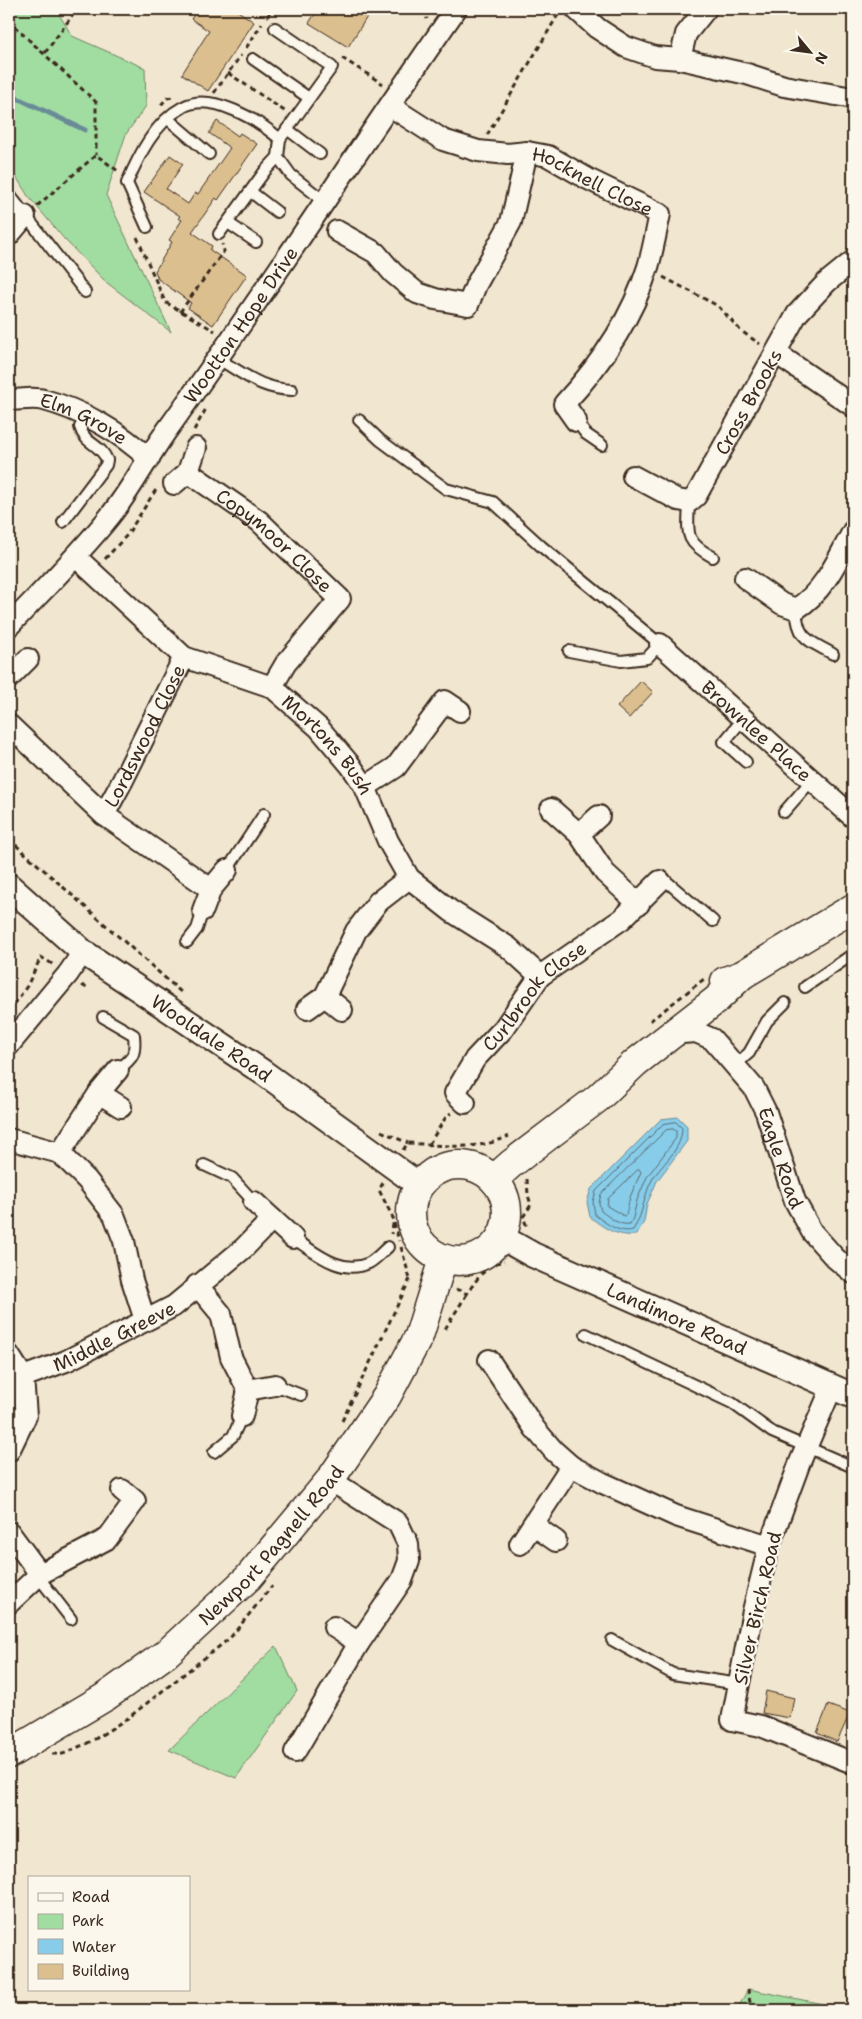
<svg xmlns="http://www.w3.org/2000/svg" width="862" height="2019" viewBox="0 0 862 2019" font-family="'Shantell Sans',sans-serif">
<style>
.green{fill:#a1dca1;stroke:#6e8360}
.water{fill:#87cce9;stroke:#698b98}
.lines{fill:none;stroke-linecap:round;stroke-linejoin:round}
.shore{stroke:#596b6f;stroke-width:1}
.stream{stroke:#698b98;stroke-width:5}
.building{fill:#dbbf8f;stroke:#3b2a1e}
.service-casing{stroke:#3b2a1e;stroke-width:14}
.minor-casing{stroke:#3b2a1e;stroke-width:24}
.tertiary-casing{stroke:#3b2a1e;stroke-width:28}
.secondary-casing{stroke:#3b2a1e;stroke-width:31}
.path{stroke:#3b2a1e;stroke-width:3;stroke-dasharray:5 4;stroke-linecap:butt}
.service{stroke:#fbf7ec;stroke-width:10}
.minor{stroke:#fbf7ec;stroke-width:20}
.tertiary{stroke:#fbf7ec;stroke-width:24}
.secondary{stroke:#fbf7ec;stroke-width:28}
.labels{text-anchor:middle;stroke-width:5;stroke-linejoin:round;paint-order:stroke}
.street-label{font-size:19px;fill:#3b2a1e;stroke:#fbf7ec}
</style>
<rect width="100%" height="100%" fill="#f1e6d0"/>
<filter id="ink" filterUnits="userSpaceOnUse"><feTurbulence type="fractalNoise" baseFrequency=".02" numOctaves="2"/><feDisplacementMap in="SourceGraphic" scale="10" xChannelSelector="R" yChannelSelector="G"/><feConvolveMatrix kernelMatrix="1 2 1 2 8 2 1 2 1" color-interpolation-filters="sRGB"/></filter>
<g filter="url(#ink)">
<!-- green -->
<g class="green">
<polygon points="9,9 56,9 72,36 145,68 146,106 126,134 106,195 171,332 106,282 65,240 28,196 9,165"/>
<polygon points="276,1646 297,1691 236,1778 169,1750"/>
<polygon points="748,1989 853,2010 737,2010"/>
</g>
<!-- water -->
<path class="water" d="M678 1117 687 1126V1141L657 1181 647 1204 644 1222 636 1235C617 1237 604 1228 590 1217L587 1202 591 1189 661 1119Z"/>
<g class="lines">
<!-- shore -->
<g class="shore">
<path d="M676 1122 682 1128C682 1149 664 1162 653 1178 643 1195 644 1214 633 1230 619 1234 606 1223 595 1215L593 1202 596 1191 663 1124Z"/>
<path d="M673 1129 676 1131V1138L647 1177 637 1200 633 1218 630 1224C619 1226 609 1217 601 1211L599 1203 601 1194 666 1130Z"/>
<polygon points="639,1169 641,1172 630,1197 626,1215 624,1216 607,1206 608,1199"/>
</g>
<!-- stream -->
<polyline class="stream" points="9,86 13,96 85,130"/>
</g>
<!-- building -->
<g class="building">
<polygon points="198,9 235,9 254,22 208,91 182,74 209,31 191,19"/>
<polygon points="318,9 372,9 348,47 309,23"/>
<polygon points="217,121 238,136 240,133 257,144 218,200 216,198 192,232 212,246 210,250 247,275 213,325 188,308 191,303 158,279 155,271 172,242 169,240 182,220 178,218 180,216 144,192 170,155 183,164 166,189 188,204 195,193 198,194 230,148 209,133"/>
<polygon points="641,681 653,692 629,718 617,707"/>
<polygon points="766,1691 794,1698 790,1718 762,1713"/>
<polygon points="828,1705 850,1713 837,1742 817,1733"/>
</g>
<g class="lines">
<defs>
<g id="service">
<polyline points="275,28 332,67 280,139 278,157 291,175 324,201"/>
<polyline points="253,59 309,98"/>
<polyline points="168,119 209,154"/>
<polyline points="287,129 320,154"/>
<polyline points="251,192 277,212"/>
<polyline points="9,194 85,292"/>
<polyline points="228,223 256,242"/>
<path d="M147 227 127 183C139 155 155 122 183 107 211 91 259 121 280 139"/>
<polyline points="219,234 265,171 278,157"/>
<path d="M218 359C245 374 260 389 292 390"/>
<polyline points="359,420 380,440 446,489 493,502 541,546 660,644 647,658 621,661 569,651"/>
<polyline points="576,421 586,434 602,445"/>
<path d="M689 502C688 533 683 541 713 557"/>
<path d="M63 522 106 465 107 460C100 443 85 445 80 427L87 416"/>
<path d="M796 609C798 640 808 640 833 654"/>
<polyline points="743,719 724,742 746,762"/>
<polyline points="784,812 812,780"/>
<polyline points="227,870 264,814"/>
<polyline points="660,881 665,880 713,921"/>
<polyline points="187,942 197,929 203,910"/>
<polyline points="805,987 853,954"/>
<path d="M103 1017 134 1035C136 1055 133 1058 118 1070"/>
<polyline points="734,1066 749,1053 767,1021 785,1003"/>
<polyline points="204,1165 232,1178 254,1202"/>
<path d="M293 1238C316 1253 341 1276 369 1263 376 1259 382 1252 388 1247"/>
<polyline points="586,1334 732,1403 772,1432 853,1467"/>
<polyline points="275,1385 301,1395"/>
<polyline points="214,1452 233,1436 242,1416"/>
<polyline points="37,1575 71,1619"/>
<polyline points="612,1640 673,1674 739,1684"/>
</g>
<g id="minor">
<polyline points="576,9 597,28 626,47 655,57 680,59 747,74 784,86 853,98"/>
<polyline points="680,59 686,34 706,9"/>
<path id="s1" d="M390 106 443 140 478 151 508 154 527 152 548 156 588 179 660 214C656 232 653 250 648 267 632 318 600 365 564 404L576 421"/>
<polyline points="337,231 376,253 393,273 417,293 435,299 468,305 476,285 511,222 527,152"/>
<polyline points="9,235 25,216"/>
<polyline points="776,353 853,406"/>
<path id="s2" d="M9 400C20 400 34 397 44 400 82 410 120 432 149 459"/>
<polyline points="188,472 196,448"/>
<path id="s3" d="M633 476 678 500 689 502 696 496 797 314 827 282 853 261"/>
<path id="s4" d="M174 484 188 472 259 521 340 599 286 663 272 687"/>
<path id="s5" d="M76 557 184 657 272 687 319 728 351 766 365 787 388 841 409 878 451 911 508 947 540 976"/>
<path d="M745 578 782 604 796 609C824 592 838 559 853 531"/>
<path id="s6" d="M9 626C43 590 79 555 110 516 131 490 146 460 165 433 265 294 358 149 456 9"/>
<path id="s7" d="M660 644 853 817"/>
<polyline points="9,678 28,659"/>
<polyline points="9,725 104,815 211,889 227,870"/>
<polyline points="365,787 396,767 445,701 460,711"/>
<polyline points="551,809 579,834 605,873 639,904"/>
<path id="s8" d="M104 815 123 780 184 657"/>
<polyline points="579,834 599,816"/>
<polyline points="203,910 211,889"/>
<polyline points="307,1009 325,996"/>
<polyline points="342,1010 325,996 356,931 378,902 409,878"/>
<path id="s9" d="M670 1038 682 1033 696 1032 712 1039 754 1088 766 1112 795 1201 812 1232 835 1258 853 1273"/>
<polyline points="9,1045 68,974 83,952"/>
<polyline points="99,1093 121,1107"/>
<path id="s10" d="M465 1103 455 1093 475 1059 504 1028 540 976 622 919 660 881"/>
<polyline points="9,1139 60,1153 87,1180 114,1215 124,1241 132,1280 145,1320"/>
<polyline points="60,1153 99,1093 118,1070"/>
<polyline points="254,1202 293,1238"/>
<polyline points="197,1285 221,1314 231,1357 248,1390"/>
<polyline points="9,1355 23,1377"/>
<polyline points="489,1360 535,1429 554,1451 571,1466 603,1483 676,1516 769,1546"/>
<polyline points="832,1387 800,1462 769,1546 753,1611 732,1720 761,1726 853,1763"/>
<polyline points="242,1416 248,1390 275,1385"/>
<path id="s11" d="M9 1451 26 1416 23 1377 66 1361 174 1306 244 1248 272 1219"/>
<polyline points="533,1525 556,1541"/>
<polyline points="9,1532 40,1574"/>
<polyline points="520,1544 571,1466"/>
<polyline points="9,1603 40,1574 107,1539 135,1501 122,1490"/>
<polyline points="334,1627 359,1643"/>
<polyline points="295,1752 359,1643 402,1580 409,1561 408,1544 398,1523 330,1480"/>
</g>
<g id="tertiary">
<path id="s12" d="M9 886 83 952 264 1073 419 1185"/>
<path id="s13" d="M501 1237 533 1255 853 1396"/>
</g>
<g id="secondary">
<polyline points="725,981 742,975 853,908"/>
<circle cx="459" cy="1213" r="48"/>
<polyline points="494,1179 511,1164 598,1098 635,1063 716,1000 742,975"/>
<path id="s14" d="M9 1754 105 1697 167 1653 248 1578 330 1480 387 1396 419 1336 443 1259"/>
</g>
</defs>
<!-- service casing -->
<use href="#service" class="service-casing"/>
<!-- minor casing -->
<use href="#minor" class="minor-casing"/>
<!-- tertiary casing -->
<use href="#tertiary" class="tertiary-casing"/>
<!-- secondary casing -->
<use href="#secondary" class="secondary-casing"/>
<!-- path -->
<g class="path">
<polyline points="9,9 14,26 96,102 96,155"/>
<polyline points="424,9 427,19"/>
<polyline points="267,17 272,10 278,15"/>
<polyline points="246,48 262,24"/>
<polyline points="45,53 77,9"/>
<polyline points="342,58 383,84"/>
<polyline points="228,73 286,112"/>
<polyline points="214,93 241,55"/>
<polyline points="161,105 167,98 174,97"/>
<polyline points="487,135 559,13"/>
<polyline points="37,206 96,155 118,171"/>
<polyline points="137,237 165,302 215,331"/>
<polyline points="663,277 718,306 741,331 760,344"/>
<polyline points="180,312 224,251 222,244"/>
<polyline points="194,430 207,407"/>
<polyline points="105,559 127,535 157,488"/>
<polyline points="9,839 182,993"/>
<polyline points="82,985 88,989"/>
<polyline points="9,1012 27,986 41,957 54,965"/>
<polyline points="650,1021 704,979"/>
<polyline points="381,1131 408,1143"/>
<polyline points="429,1144 446,1117 451,1113"/>
<path d="M403 1150 408 1143C442 1145 477 1152 509 1136"/>
<polyline points="527,1179 528,1195 531,1205 523,1217 528,1229"/>
<polyline points="383,1183 379,1190 394,1220 391,1234"/>
<polyline points="394,1223 399,1241"/>
<polyline points="401,1247 410,1279"/>
<path d="M456 1289 467 1294C476 1280 486 1264 504 1261"/>
<polyline points="445,1329 467,1294"/>
<polyline points="342,1421 410,1279"/>
<polyline points="52,1754 63,1754 92,1741 128,1718 230,1638 272,1586"/>
<polyline points="748,1989 751,2010"/>
</g>
<!-- service -->
<use href="#service" class="service"/>
<!-- minor -->
<use href="#minor" class="minor"/>
<!-- tertiary -->
<use href="#tertiary" class="tertiary"/>
<!-- secondary -->
<use href="#secondary" class="secondary"/>
</g>
</g>
<g class="labels">
<!-- street labels -->
<g class="street-label">
<text dy="7" stroke="none"><textPath href="#s1" startOffset="221">Hocknell Close</textPath></text>
<text dy="7" stroke="none"><textPath href="#s6" startOffset="381">Wootton Hope Drive</textPath></text>
<text dy="7" stroke="none"><textPath href="#s3" startOffset="179">Cross Brooks</textPath></text>
<text dy="7" stroke="none"><textPath href="#s2" startOffset="79">Elm Grove</textPath></text>
<text dy="7" stroke="none"><textPath href="#s4" startOffset="129">Copymoor Close</textPath></text>
<text dy="7" stroke="none"><textPath href="#s7" startOffset="130">Brownlee Place</textPath></text>
<text dy="7" stroke="none"><textPath href="#s8" startOffset="89">Lordswood Close</textPath></text>
<text dy="7" stroke="none"><textPath href="#s5" startOffset="321">Mortons Bush</textPath></text>
<text dy="7" stroke="none"><textPath href="#s10" startOffset="141">Curlbrook Close</textPath></text>
<text dy="7" stroke="none"><textPath href="#s12" startOffset="254">Wooldale Road</textPath></text>
<text dy="7" stroke="none"><textPath href="#s9" startOffset="184">Eagle Road</textPath></text>
<text dy="7" stroke="none"><textPath href="#s13" startOffset="194">Landimore Road</textPath></text>
<text dy="7" stroke="none"><textPath href="#s11" startOffset="178">Middle Greeve</textPath></text>
<text dy="7" stroke="none"><textPath href="#s14" startOffset="338">Newport Pagnell Road</textPath></text>
<text transform="translate(757 1608) rotate(-77)" y="7">Silver Birch Road</text>
</g>
</g>
<!-- margin -->
<rect width="862" height="2019" fill="none" stroke="#fbf7ec" stroke-width="30"/>
<rect x="15" y="15" width="832" height="1989" fill="none" stroke="#3b2a1e" stroke-width="2" filter="url(#ink)"/>
<!-- legend -->
<rect x="28" y="1876" width="162" height="115" fill="#fbf7ec" stroke="#aea59a"/>
<rect x="38" y="1893" width="25" height="8" fill="#fbf7ec" stroke="#aea59a"/>
<text x="72" y="1902" font-size="15" fill="#3b2a1e">Road</text>
<rect x="38" y="1914" width="25" height="15" fill="#a1dca1" stroke="#aea59a"/>
<text x="72" y="1926" font-size="15" fill="#3b2a1e">Park</text>
<rect x="38" y="1939" width="25" height="15" fill="#87cce9" stroke="#aea59a"/>
<text x="72" y="1952" font-size="15" fill="#3b2a1e">Water</text>
<rect x="38" y="1964" width="25" height="15" fill="#dbbf8f" stroke="#aea59a"/>
<text x="72" y="1976" font-size="15" fill="#3b2a1e">Building</text>
<!-- north arrow -->
<g transform="translate(810 52) rotate(119)" stroke="#fbf7ec" stroke-width="4" paint-order="stroke">
<path d="M0-4L9 19L0 12L-9 19Z" fill="#3b2a1e"/>
<text y="-8" font-size="14" font-weight="bold" text-anchor="middle" fill="#3b2a1e">N</text>
</g>
</svg>
